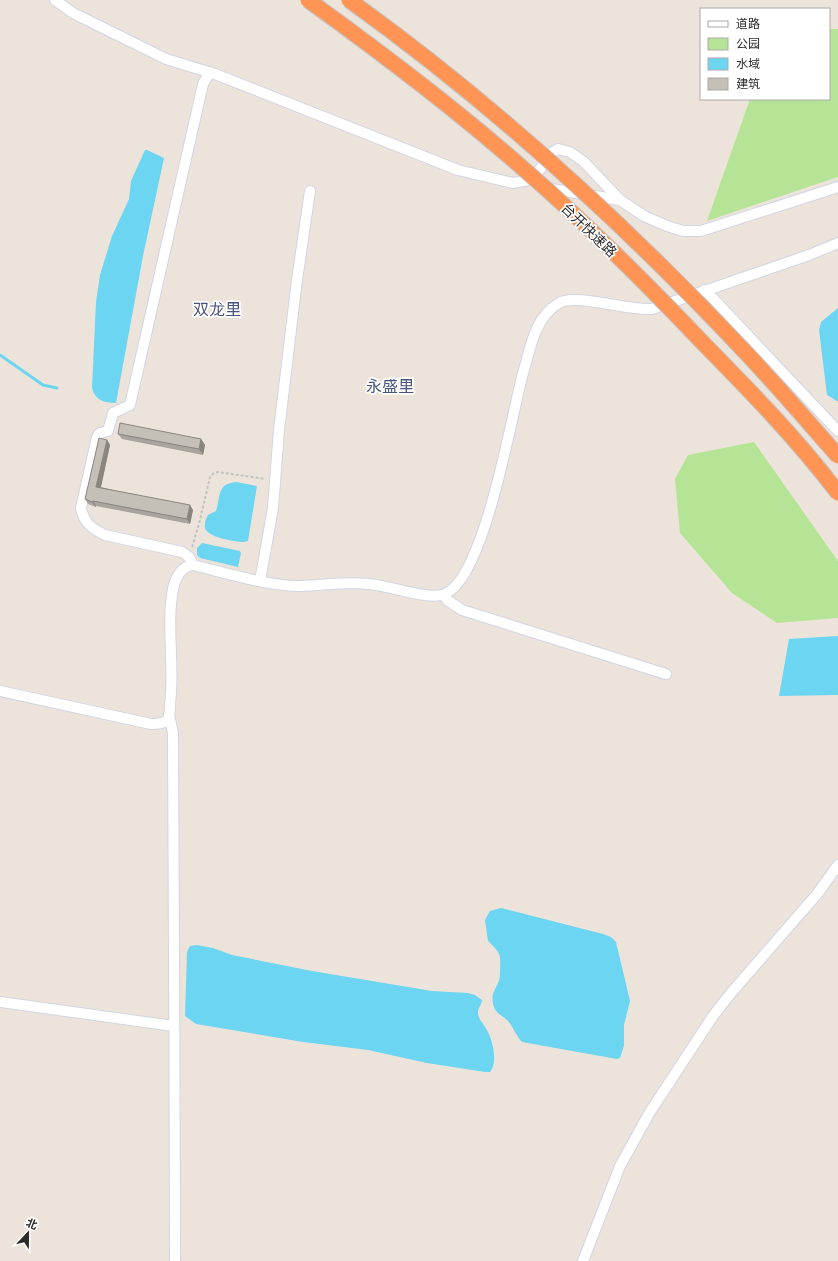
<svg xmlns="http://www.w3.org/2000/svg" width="838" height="1261" viewBox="0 0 838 1261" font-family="'Public Sans','Noto Sans SC',sans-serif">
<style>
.green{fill:#b6e496}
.water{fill:#6cd5f1}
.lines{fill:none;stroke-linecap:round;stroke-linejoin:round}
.stream{stroke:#6cd5f1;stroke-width:3}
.minor-casing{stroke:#d1d5e3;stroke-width:12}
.path{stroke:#c3c3c3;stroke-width:2;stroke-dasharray:3 2;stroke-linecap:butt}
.minor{stroke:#fff;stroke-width:10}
.highway-bridge-casing{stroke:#c3c3c3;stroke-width:17;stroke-linecap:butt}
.highway-bridge{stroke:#ff9454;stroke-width:15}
.wall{fill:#a9a49d}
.shaded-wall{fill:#898680}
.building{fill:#c4bfb7;stroke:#898680}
.labels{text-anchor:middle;stroke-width:3.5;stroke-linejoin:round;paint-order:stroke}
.street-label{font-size:14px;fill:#2a2a2a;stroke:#fff}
.quarter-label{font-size:16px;fill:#49557c;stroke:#fff}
</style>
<rect width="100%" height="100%" fill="#ece4db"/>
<!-- green -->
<g class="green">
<polygon points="829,29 838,29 838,177 707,221 750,99 829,99"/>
<polygon points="754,442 838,561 838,618 777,623 732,593 680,533 675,479 688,455"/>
</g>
<!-- water -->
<g class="water">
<path d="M145 150H147L164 158 143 256 116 403C104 403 95 400 92 388L96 302 100 275 112 236 129 199 131 181Z"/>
<polygon points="838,308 838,401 837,401 827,395 819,330 821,322"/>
<path d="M236 482 257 486 248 541 244 542C235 542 207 537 205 528 204 524 206 518 208 515L216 511C221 497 216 484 236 482Z"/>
<polygon points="202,543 240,551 241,553 238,567 200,558 197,555 197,548"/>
<polygon points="838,636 838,695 779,696 789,639"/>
<path d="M501 908 603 934 611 937 616 942 630 1001 624 1025V1045L620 1058 617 1059 522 1042C516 1036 514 1028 508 1021 502 1015 494 1013 493 1003 491 995 495 990 498 983 500 979 500 975 500 970 501 953 500 953 488 941L485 920 490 911Z"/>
<path d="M197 945 213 948 232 955 312 971 432 991 468 993 475 995 482 1000C482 1004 478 1008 478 1012 478 1020 485 1025 488 1032 493 1042 498 1063 490 1072H485L427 1063 368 1050 303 1042 196 1024 185 1016 187 952 190 946Z"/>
</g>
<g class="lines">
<!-- stream -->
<polyline class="stream" points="0,355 43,385 57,388"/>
<defs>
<g id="minor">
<polyline points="55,0 73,13 166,59 215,74 458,170 513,183 529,180 534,177 553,152 558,149 570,152 584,162 620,200 644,216 667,226 683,231 701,231 838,187"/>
<polyline points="545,188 620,200"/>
<polyline points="705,290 838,431"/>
<path d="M193 565 189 557 182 552 105 535C92 529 84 523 81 508L97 437 100 433 108 431 113 413 130 405 203 84 210 72"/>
<polyline points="260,581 273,508 279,430 297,280 310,191"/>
<polyline points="443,595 447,600 462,610 666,674"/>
<path d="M0 691 151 724C157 724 164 724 168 719 170 715 170 708 170 704 175 667 166 625 173 589 175 579 181 566 193 565 226 573 261 584 295 586 320 586 344 581 369 584 388 585 428 601 445 594 485 577 511 417 523 373 531 347 534 318 559 303 575 293 629 311 652 309L809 255 838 243"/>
<path d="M169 715 173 733C175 909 174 1085 175 1261"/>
<polyline points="0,1002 174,1026"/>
<polyline points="583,1261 620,1166 650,1112 713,1016 731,993 818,893 838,865"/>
</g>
</defs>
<!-- minor casing -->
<use href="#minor" class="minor-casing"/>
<!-- path -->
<polyline class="path" points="192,547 199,524 210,477 214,473 218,472 265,479"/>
<!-- minor -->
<use href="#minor" class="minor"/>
<defs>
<g id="highway-bridge">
<path d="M308 0C383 54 457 110 526 171 588 225 647 284 704 344 751 392 798 440 838 493"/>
<path d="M349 0C494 104 626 225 748 355 779 388 808 422 838 456"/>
</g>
</defs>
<!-- highway-bridge casing -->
<use href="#highway-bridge" class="highway-bridge-casing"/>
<!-- highway-bridge -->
<use href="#highway-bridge" class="highway-bridge"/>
</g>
<!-- wall -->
<g class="wall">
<polygon points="118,434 201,439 205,445 203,455 122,439"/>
<polygon points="107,440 110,445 101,487 193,510 190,524 96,506 96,507 88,504 85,499"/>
</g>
<!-- shaded-wall -->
<g class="shaded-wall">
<polygon points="201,439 205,445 203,455 199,449"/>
<polygon points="107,440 110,445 100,491 96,487"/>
<polygon points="93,501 96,506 96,507 92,502"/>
<polygon points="190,505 193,510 190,524 187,519"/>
</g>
<!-- building -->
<g class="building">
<polygon points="120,423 201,439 199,449 118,434"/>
<polygon points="99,438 107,440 96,487 190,505 187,519 93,501 92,502 85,499"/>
</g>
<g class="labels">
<!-- street labels -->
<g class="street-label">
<text transform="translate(589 230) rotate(44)" y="5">台开快速路</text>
</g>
<!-- quarter labels -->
<g class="quarter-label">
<text x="217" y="315">双龙里</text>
<text x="390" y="392">永盛里</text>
</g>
</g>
<!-- legend -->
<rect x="700" y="8" width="130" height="92" fill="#ffffff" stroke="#aaaaaa"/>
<rect x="708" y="21" width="20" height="6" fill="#ffffff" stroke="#aaaaaa"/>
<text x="736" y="28" font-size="12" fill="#2a2a2a">道路</text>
<rect x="708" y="38" width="20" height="12" fill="#b6e496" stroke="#aaaaaa"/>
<text x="736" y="48" font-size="12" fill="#2a2a2a">公园</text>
<rect x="708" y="58" width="20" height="12" fill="#6cd5f1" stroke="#aaaaaa"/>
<text x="736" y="68" font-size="12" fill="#2a2a2a">水域</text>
<rect x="708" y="78" width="20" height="12" fill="#c4bfb7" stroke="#aaaaaa"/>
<text x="736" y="88" font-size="12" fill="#2a2a2a">建筑</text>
<!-- north arrow -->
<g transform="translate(28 1233) rotate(22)" stroke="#ffffff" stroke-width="3" paint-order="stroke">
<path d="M0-3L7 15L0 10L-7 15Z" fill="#2a2a2a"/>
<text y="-6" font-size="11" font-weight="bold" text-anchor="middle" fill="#2a2a2a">北</text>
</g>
</svg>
